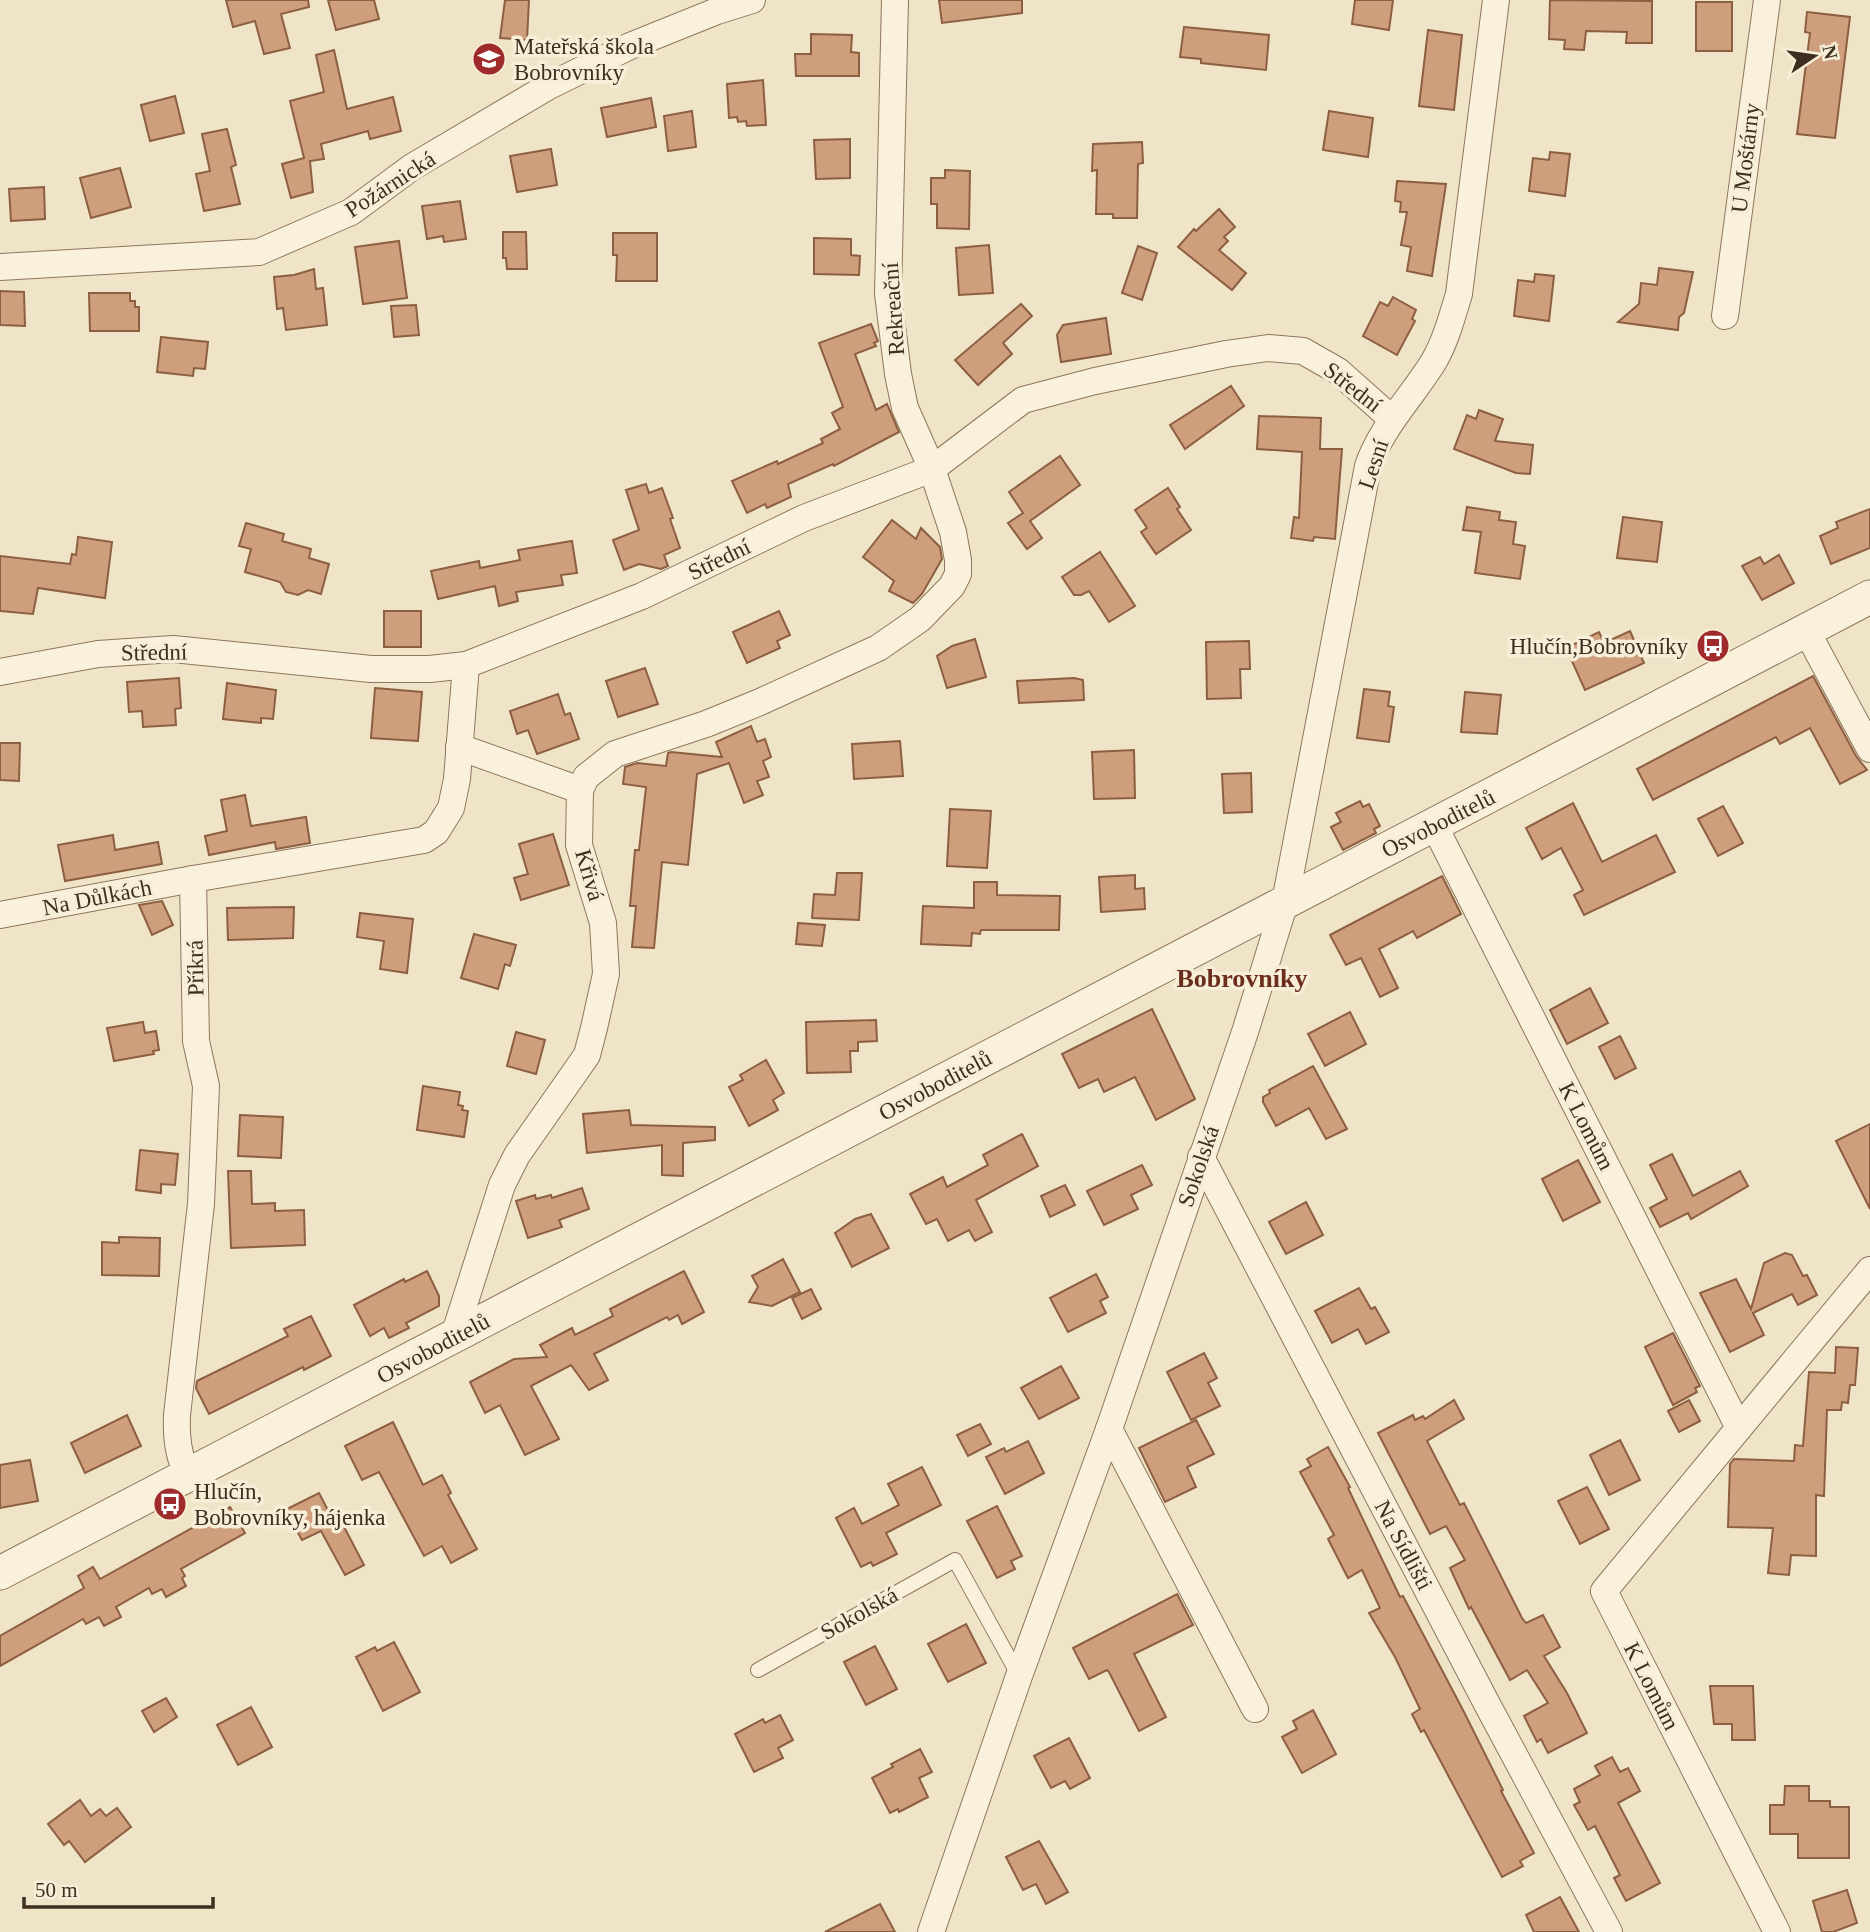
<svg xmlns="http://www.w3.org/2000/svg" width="1870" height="1932" viewBox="0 0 1870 1932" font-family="'Times New Roman',serif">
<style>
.building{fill:#cf9f7d;stroke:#8d5f41;stroke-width:2}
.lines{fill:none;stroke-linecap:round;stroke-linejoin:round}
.service-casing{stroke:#8d765c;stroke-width:16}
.minor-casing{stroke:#8d765c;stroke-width:28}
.tertiary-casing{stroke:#8d765c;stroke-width:35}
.service{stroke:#faf1dc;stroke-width:14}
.minor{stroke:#faf1dc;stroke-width:26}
.tertiary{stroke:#faf1dc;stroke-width:33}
.labels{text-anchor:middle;stroke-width:7;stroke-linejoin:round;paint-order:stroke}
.poi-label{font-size:23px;fill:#3d2e20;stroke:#f7eed8;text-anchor:start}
.street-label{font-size:23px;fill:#3d2e20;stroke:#f7eed8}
.quarter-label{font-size:26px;font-weight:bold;fill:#6b2e1e;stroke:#f7eed8}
</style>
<rect width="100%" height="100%" fill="#f0e4c8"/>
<!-- building -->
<g class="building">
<polygon points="226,0 308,0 309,7 281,14 290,48 264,54 255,21 233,27"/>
<polygon points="328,0 374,0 379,19 336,30"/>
<polygon points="505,0 529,0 527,40 500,38"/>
<polygon points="939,0 1022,0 1022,13 942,23"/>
<polygon points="1355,0 1393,0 1389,30 1352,24"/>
<polygon points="1550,0 1652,1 1652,43 1626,43 1627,32 1586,31 1584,50 1564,49 1565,40 1549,39"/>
<rect x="1696" y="2" width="36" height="49"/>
<polygon points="1807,12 1850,17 1835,138 1797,134 1810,33 1805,32"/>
<polygon points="1184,27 1269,35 1266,70 1201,63 1201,59 1180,57"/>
<polygon points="1428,30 1462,35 1454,110 1419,106"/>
<polygon points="811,34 852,35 851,52 859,53 859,76 796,76 795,54 811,54"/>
<polygon points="334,50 347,109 393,97 401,131 370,139 368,131 321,144 324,159 310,161 313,192 291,198 282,164 304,158 290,101 324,92 316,55"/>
<polygon points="763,80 766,125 747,126 746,121 738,122 737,117 729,118 727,84"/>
<polygon points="175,96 184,133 150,141 141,105"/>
<polygon points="651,98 656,127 607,137 601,108"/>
<polygon points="692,111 696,147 668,151 664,116"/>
<polygon points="1329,111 1373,118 1368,157 1323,150"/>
<polygon points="227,129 236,165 231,167 240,204 204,211 196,174 210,171 202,134"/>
<polygon points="850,139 850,178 816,179 814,140"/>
<polygon points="1142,142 1143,163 1138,164 1137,218 1113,218 1113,214 1096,214 1097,170 1092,171 1093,144"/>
<polygon points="551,149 557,185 517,192 510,156"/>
<polygon points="1550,152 1570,154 1565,196 1529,191 1533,158 1549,160"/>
<polygon points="120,168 131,207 91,218 80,178"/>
<polygon points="945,170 970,171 969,229 937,228 937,204 931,204 931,178 945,178"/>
<polygon points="1397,181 1446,184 1432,276 1407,271 1411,247 1401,245 1407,212 1400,212 1401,202 1395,201"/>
<polygon points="44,187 45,219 11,221 9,189"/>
<polygon points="460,201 466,239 444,242 443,236 427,239 422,206"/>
<polygon points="1219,209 1235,227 1224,237 1228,241 1219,250 1246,273 1232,290 1178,247 1194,229 1196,231"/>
<polygon points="503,232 526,232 527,269 507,269 506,258 503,258"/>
<polygon points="613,233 657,233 657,281 616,281 617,255 613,255"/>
<polygon points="814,238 851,239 851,255 860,256 859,275 814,274"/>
<polygon points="399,241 407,298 363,304 355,247"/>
<polygon points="989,245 993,293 959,295 956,248"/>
<polygon points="1138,246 1157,253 1142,300 1122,293"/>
<polygon points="1659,268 1693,272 1684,313 1679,317 1678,330 1618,322 1639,304 1641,283 1657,285"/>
<polygon points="314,269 316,289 323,288 327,325 286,330 283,308 277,309 274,277 294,275"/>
<polygon points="1535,274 1554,276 1549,321 1514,316 1518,280 1534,282"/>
<polygon points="0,291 24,292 25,326 0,325"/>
<polygon points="89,293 130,293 130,301 135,301 135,307 139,307 139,331 90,331"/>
<polygon points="1393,297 1416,310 1412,319 1415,321 1397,355 1363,336 1380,302 1388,306"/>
<polygon points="1021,304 1032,316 1003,343 1012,354 978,385 955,360"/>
<polygon points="416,305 419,335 394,337 391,306"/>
<polygon points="1106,318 1111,354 1061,362 1057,335 1063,325"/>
<polygon points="871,324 878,341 874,343 876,346 855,354 876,410 887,404 899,432 834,466 833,464 788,484 791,497 767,508 765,504 747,513 732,481 777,461 778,464 823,443 821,439 840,429 832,413 843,407 819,343"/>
<polygon points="161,337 208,342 205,369 194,368 193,376 157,372"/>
<polygon points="1231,386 1244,406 1185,449 1170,425"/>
<polygon points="1479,410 1503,419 1495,441 1533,445 1530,474 1516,473 1454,449 1467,415 1476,419"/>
<polygon points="1259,416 1321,418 1320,449 1342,449 1335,539 1314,537 1313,541 1291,538 1294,517 1299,518 1302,452 1257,449"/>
<polygon points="1060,456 1080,485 1030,521 1042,538 1027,549 1008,523 1023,513 1009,492"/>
<polygon points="646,484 649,493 662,488 673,518 670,519 680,548 664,555 668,566 661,569 639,564 624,570 613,540 639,530 626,490"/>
<polygon points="1168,488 1180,507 1177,509 1191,530 1156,554 1141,532 1147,528 1135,510"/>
<polygon points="1467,507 1500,512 1499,520 1516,522 1513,544 1525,546 1520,579 1475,573 1481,532 1463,530"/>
<polygon points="1870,509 1870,548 1831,564 1820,536 1838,528 1836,522"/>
<polygon points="1623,517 1662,522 1657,562 1617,558"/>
<polygon points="892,520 916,539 921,528 940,547 942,559 922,594 913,603 889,591 894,581 863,557"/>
<polygon points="246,523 284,534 282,541 311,549 309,558 329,564 321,594 308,590 298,595 286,592 280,582 245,572 251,549 239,546"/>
<polygon points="78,537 112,542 105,598 38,588 33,614 0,611 0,556 70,564 72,554 76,555"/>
<polygon points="572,541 577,573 561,575 563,585 516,592 518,601 499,606 495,586 438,599 431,571 479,561 480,568 520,560 518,550"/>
<polygon points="1100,552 1135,606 1109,622 1089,591 1081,595 1074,595 1062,577"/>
<polygon points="1779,555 1794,583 1762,600 1742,566 1760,557 1764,564"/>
<rect x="384" y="611" width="37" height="36"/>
<polygon points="779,611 790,635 777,641 780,648 747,663 733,632"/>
<polygon points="1630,631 1644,663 1585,690 1566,648 1599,632 1604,643"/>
<polygon points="975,639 986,677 947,688 937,656 952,646"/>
<polygon points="1249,641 1250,669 1240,669 1241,698 1207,699 1206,642"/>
<polygon points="645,668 658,704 618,717 606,681"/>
<polygon points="1813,676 1856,756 1867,770 1840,784 1810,728 1780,744 1776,737 1653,800 1637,769"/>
<polygon points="179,678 181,708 175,709 176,725 143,727 142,711 129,712 127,682"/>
<polygon points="1074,678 1083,680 1084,700 1019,703 1017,681"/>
<polygon points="227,683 276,690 273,719 261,718 261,723 223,719"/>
<polygon points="375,688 422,692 418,741 371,738"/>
<polygon points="1364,689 1390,692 1388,706 1394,707 1389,742 1357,738"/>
<polygon points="1465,692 1501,695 1497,734 1461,732"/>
<polygon points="558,694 565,715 570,713 579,739 537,754 528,730 517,734 510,711"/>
<polygon points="751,726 757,742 765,739 771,757 763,761 769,777 757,781 763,795 744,803 729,763 697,774 688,865 662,862 654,948 632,947 636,906 630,906 635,850 639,850 646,787 623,784 625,767 637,763 666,766 668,753 671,752 722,757 716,742"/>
<polygon points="900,741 903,776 854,779 852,744"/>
<polygon points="0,743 20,743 19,781 0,780"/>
<polygon points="1134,750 1135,798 1094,799 1092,752"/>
<polygon points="1251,773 1252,812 1224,813 1222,774"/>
<polygon points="245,795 251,826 306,817 310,843 276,849 275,842 209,855 205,836 227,831 221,800"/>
<polygon points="1360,801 1363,807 1369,804 1380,826 1374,829 1376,833 1343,850 1331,827 1341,822 1336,813"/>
<polygon points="1573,803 1602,862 1656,835 1675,872 1584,915 1574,895 1583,890 1561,848 1542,859 1526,828"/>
<polygon points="1723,806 1743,843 1718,856 1698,819"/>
<polygon points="950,809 991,811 987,868 947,866"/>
<polygon points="553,834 569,885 521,900 514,878 528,874 519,844"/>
<polygon points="113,835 115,850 158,842 162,864 65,881 58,845"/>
<polygon points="837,873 862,873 859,920 812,918 814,894 835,895"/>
<polygon points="1135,875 1135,889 1144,888 1145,909 1101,912 1099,877"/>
<polygon points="1442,876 1461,914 1417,938 1413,931 1379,949 1398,988 1380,997 1361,958 1346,965 1330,935"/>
<polygon points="974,882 997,882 997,895 1060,896 1059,930 981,930 980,934 972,933 971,946 921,944 923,906 974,908"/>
<polygon points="162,901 173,925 152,935 139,905"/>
<polygon points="294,907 293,938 228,940 227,908"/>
<polygon points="360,913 413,919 407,973 380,969 384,941 357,937"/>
<polygon points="798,923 825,925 822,946 796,944"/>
<polygon points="474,934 516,945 510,966 505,964 498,989 461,978"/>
<polygon points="1590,988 1608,1023 1567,1044 1550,1010"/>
<polygon points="1152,1009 1195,1099 1156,1120 1135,1077 1104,1092 1098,1079 1079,1088 1062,1054"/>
<polygon points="1350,1012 1366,1044 1325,1066 1308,1034"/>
<polygon points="876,1020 877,1041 858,1042 858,1051 850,1051 851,1072 807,1073 806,1022"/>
<polygon points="143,1022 145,1033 156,1031 159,1050 153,1051 154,1054 114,1061 107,1028"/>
<polygon points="516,1032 545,1040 536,1074 507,1066"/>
<polygon points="1620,1036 1636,1068 1615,1079 1599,1047"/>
<polygon points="766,1060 784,1093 773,1100 778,1110 749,1126 729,1087 743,1080 740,1075"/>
<polygon points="1313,1066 1347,1129 1326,1139 1309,1108 1276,1126 1263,1102 1263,1097 1270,1093 1269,1090"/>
<polygon points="423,1086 460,1092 458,1105 463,1106 462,1110 468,1111 464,1137 417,1130"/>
<polygon points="629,1110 631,1125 715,1127 715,1140 683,1143 683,1176 662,1175 662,1145 587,1153 583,1114"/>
<polygon points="240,1115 283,1117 281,1158 238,1156"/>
<polygon points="1870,1124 1870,1209 1836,1141"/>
<polygon points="1022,1134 1038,1166 976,1200 992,1232 975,1241 969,1230 948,1241 937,1219 926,1224 910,1194 943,1177 947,1187 988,1165 983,1155"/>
<polygon points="140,1150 178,1154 175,1185 161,1184 161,1193 136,1190"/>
<polygon points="1672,1154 1693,1196 1740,1171 1748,1186 1691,1219 1688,1213 1660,1227 1650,1208 1667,1199 1650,1165"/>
<polygon points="1578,1160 1600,1202 1563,1221 1542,1179"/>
<polygon points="1142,1165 1152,1185 1131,1195 1138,1209 1104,1225 1087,1191"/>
<polygon points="228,1171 251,1171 252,1204 275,1203 275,1211 304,1210 305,1245 231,1248"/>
<polygon points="1065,1185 1075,1205 1050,1217 1041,1196"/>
<polygon points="582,1188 589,1209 559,1220 562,1227 528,1238 516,1201 535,1195 536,1199 551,1195 552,1198"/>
<polygon points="1306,1202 1323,1235 1286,1254 1269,1222"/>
<polygon points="871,1214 889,1248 852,1267 835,1233 855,1219"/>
<polygon points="119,1237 160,1238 159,1276 102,1275 102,1242 119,1243"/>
<polygon points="1785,1253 1792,1255 1803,1276 1807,1275 1817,1295 1798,1305 1792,1294 1753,1313 1764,1335 1730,1352 1700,1293 1736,1279 1751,1309 1764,1263"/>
<polygon points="783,1259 800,1292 772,1306 749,1302 758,1287 752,1276"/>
<polygon points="427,1271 439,1296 439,1306 406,1323 409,1328 389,1338 384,1328 370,1336 354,1305 404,1279 405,1282"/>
<polygon points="684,1271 704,1312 682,1324 678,1315 669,1320 667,1317 594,1354 608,1380 589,1390 571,1365 531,1386 559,1439 525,1455 500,1405 485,1413 470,1382 514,1359 547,1357 540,1345 572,1328 575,1335 613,1316 610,1309"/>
<polygon points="1096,1274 1108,1297 1100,1301 1106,1313 1068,1332 1050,1298"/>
<polygon points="1359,1288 1371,1309 1375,1307 1389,1332 1366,1344 1358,1329 1332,1343 1315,1311"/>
<polygon points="811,1289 821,1309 802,1319 792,1298"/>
<polygon points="311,1316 331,1356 304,1370 303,1367 209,1414 196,1388 197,1381 288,1336 284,1329"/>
<polygon points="1673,1333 1700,1386 1695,1388 1697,1392 1673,1405 1645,1347"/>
<polygon points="1836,1347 1858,1348 1855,1385 1850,1385 1848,1403 1842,1402 1841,1410 1827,1410 1824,1496 1816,1495 1816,1556 1791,1555 1789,1575 1768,1573 1773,1528 1728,1527 1730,1464 1734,1459 1794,1461 1795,1445 1803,1446 1809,1372 1835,1373"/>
<polygon points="1204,1353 1217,1378 1208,1383 1220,1406 1191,1420 1167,1372"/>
<polygon points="1061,1366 1079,1398 1039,1419 1021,1388"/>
<polygon points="1454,1400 1464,1419 1427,1441 1460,1505 1464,1503 1522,1618 1526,1623 1543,1615 1560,1647 1544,1656 1567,1693 1587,1733 1548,1753 1541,1739 1537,1742 1524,1716 1548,1703 1527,1670 1510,1680 1471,1607 1469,1609 1450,1568 1465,1560 1446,1526 1430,1534 1378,1433 1413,1415 1415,1420 1423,1416 1425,1419"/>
<polygon points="1689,1400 1700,1421 1679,1432 1668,1411"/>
<polygon points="127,1415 141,1446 85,1473 71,1443"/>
<polygon points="1196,1420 1214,1454 1187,1467 1196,1487 1165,1502 1139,1448"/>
<polygon points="393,1422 423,1485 442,1475 451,1493 448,1495 477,1549 451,1563 442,1546 424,1556 379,1472 362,1480 345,1446"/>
<polygon points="980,1424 991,1444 968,1456 957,1435"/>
<polygon points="1620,1440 1640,1480 1609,1495 1590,1455"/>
<polygon points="1028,1441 1044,1473 1005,1494 986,1457 1004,1448 1006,1452"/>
<polygon points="1328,1447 1350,1487 1348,1488 1400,1597 1403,1596 1464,1712 1503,1790 1501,1791 1534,1853 1520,1861 1523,1866 1502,1877 1424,1730 1421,1732 1412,1714 1420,1709 1395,1657 1369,1613 1380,1608 1362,1570 1348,1578 1328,1539 1334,1535 1300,1472 1311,1466 1307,1459"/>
<polygon points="30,1460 38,1501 0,1508 0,1465"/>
<polygon points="922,1467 941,1505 886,1533 897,1554 873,1566 871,1562 861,1567 836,1518 854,1508 862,1524 899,1505 888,1484"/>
<polygon points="1587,1487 1609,1529 1580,1544 1558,1501"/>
<polygon points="319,1493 334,1522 340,1519 364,1565 345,1575 321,1531 302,1540 285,1510"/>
<polygon points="997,1506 1022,1556 1011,1561 1015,1569 997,1578 967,1521"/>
<polygon points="230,1507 245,1533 181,1569 185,1576 182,1578 186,1586 166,1597 162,1589 152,1594 149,1588 116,1607 121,1617 104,1626 99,1617 86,1624 83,1619 0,1666 0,1636 84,1588 78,1576 93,1567 100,1579"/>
<polygon points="1177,1594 1193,1625 1134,1654 1166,1717 1139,1731 1109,1672 1107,1670 1089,1679 1073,1648"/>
<polygon points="966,1624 986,1663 948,1682 928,1644"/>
<polygon points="394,1642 420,1692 383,1711 356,1657 375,1647 377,1651"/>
<polygon points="875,1646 897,1689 866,1705 844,1662"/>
<polygon points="1710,1686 1753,1686 1755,1740 1732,1740 1732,1724 1714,1724"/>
<polygon points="166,1698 177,1717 154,1732 142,1711"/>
<polygon points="251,1707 272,1747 238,1765 217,1725"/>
<polygon points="1313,1710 1336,1754 1302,1773 1282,1737 1297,1729 1293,1721"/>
<polygon points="780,1715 793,1740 778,1748 783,1758 754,1772 735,1734 763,1719 765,1723"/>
<polygon points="1069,1738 1090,1778 1070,1789 1065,1781 1051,1788 1034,1756"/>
<polygon points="920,1749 932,1772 919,1778 928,1797 899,1812 898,1809 890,1813 872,1778 893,1767 891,1764"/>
<polygon points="1612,1757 1620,1772 1628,1768 1640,1791 1618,1803 1660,1883 1626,1901 1614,1878 1620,1875 1595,1826 1588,1830 1574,1805 1580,1802 1574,1789 1600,1775 1595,1766"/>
<polygon points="1785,1786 1809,1786 1809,1801 1830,1801 1830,1807 1849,1807 1849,1858 1798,1858 1798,1834 1770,1834 1770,1805 1784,1805"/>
<polygon points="80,1800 91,1816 100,1809 106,1816 117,1808 131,1827 85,1862 69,1841 64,1845 48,1824"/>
<polygon points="1039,1841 1068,1892 1046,1904 1036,1884 1023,1890 1006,1857"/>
<polygon points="1847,1890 1857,1923 1833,1932 1822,1932 1813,1901"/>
<polygon points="1560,1897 1579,1932 1534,1932 1526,1915"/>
<polygon points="880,1904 895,1932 825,1932"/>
</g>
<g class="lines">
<defs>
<polyline id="service" points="758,1670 955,1560 1019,1676"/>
<g id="minor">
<polyline points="0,267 259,252 351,212 412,167 549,86 630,46 717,11 752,0"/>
<polyline points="1725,316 1767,0"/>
<polyline points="1806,630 1870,749"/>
<polyline points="0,672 98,654 173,649 371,669 430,669 466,665 642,596 804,518 932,469 1023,400 1095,381 1226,354 1268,348 1303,351 1338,371 1392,419"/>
<polyline points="459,747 580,790"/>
<polyline points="1434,825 1739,1428 1604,1591 1777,1932"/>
<polyline points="0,915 193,879"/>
<polyline points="1201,1157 1487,1704 1609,1932"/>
<polyline points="454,1336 502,1185 517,1155 587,1055 594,1028 606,974 603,923 579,845 580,790 586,777 615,754 706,724 760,702 878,648 920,619 952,586 958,574 958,560 953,532 932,469 905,408 898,374 888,294 895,0"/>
<polyline points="1739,1428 1870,1270"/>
<polyline points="1109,1429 1255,1709"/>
<path d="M187 1474C178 1454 176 1437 177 1415L201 1204 206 1086 196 1041 193 879 424 840 436 832 451 808 457 779 466 665"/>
<path d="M931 1932 1019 1676 1109 1429 1245 1032 1285 902 1368 466C1382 426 1412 397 1434 361 1446 340 1452 317 1459 294L1496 0"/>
</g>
<polyline id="tertiary" points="0,1573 1870,597"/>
</defs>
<!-- service casing -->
<use href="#service" class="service-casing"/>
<!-- minor casing -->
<use href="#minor" class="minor-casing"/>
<!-- tertiary casing -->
<use href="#tertiary" class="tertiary-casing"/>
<!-- service -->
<use href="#service" class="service"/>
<!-- minor -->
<use href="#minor" class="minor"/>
<!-- tertiary -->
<use href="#tertiary" class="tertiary"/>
</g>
<!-- icons -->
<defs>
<symbol id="school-disc" viewBox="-11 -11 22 22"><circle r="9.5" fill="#9e2a2b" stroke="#f7eed8"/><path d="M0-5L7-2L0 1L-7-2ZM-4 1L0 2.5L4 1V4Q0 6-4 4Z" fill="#fff"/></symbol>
<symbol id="bus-disc" viewBox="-11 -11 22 22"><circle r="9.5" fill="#9e2a2b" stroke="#f7eed8"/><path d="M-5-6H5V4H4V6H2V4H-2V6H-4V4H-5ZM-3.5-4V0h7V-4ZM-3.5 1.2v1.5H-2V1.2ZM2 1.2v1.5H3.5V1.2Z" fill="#fff"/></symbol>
</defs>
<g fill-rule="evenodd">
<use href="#school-disc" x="470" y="40" width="38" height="38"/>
<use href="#bus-disc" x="1694" y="627" width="38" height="38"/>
<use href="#bus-disc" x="151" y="1485" width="38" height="38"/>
</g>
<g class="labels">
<!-- poi labels -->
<g class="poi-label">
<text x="514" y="54">Mateřská škola<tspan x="514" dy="26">Bobrovníky</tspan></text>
<text x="1688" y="654" text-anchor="end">Hlučín,Bobrovníky</text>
<text x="194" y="1499">Hlučín,<tspan x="194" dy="26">Bobrovníky, hájenka</tspan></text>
</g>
<!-- street labels -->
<g class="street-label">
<text transform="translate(1745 158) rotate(-83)" y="8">U Moštárny</text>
<text transform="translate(390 184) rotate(-33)" y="8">Požárnická</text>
<text transform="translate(893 309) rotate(-94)" y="8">Rekreační</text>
<text transform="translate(1353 387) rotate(38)" y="8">Střední</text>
<text transform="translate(1373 464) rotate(-71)" y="8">Lesní</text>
<text transform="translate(719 559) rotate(-26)" y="8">Střední</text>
<text transform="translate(154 652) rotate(-1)" y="8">Střední</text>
<text transform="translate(1438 823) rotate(-27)" y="8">Osvoboditelů</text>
<text transform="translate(590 875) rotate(74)" y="8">Křivá</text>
<text transform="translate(97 897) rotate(-11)" y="8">Na Důlkách</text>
<text transform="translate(195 968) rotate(-91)" y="8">Příkrá</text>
<text transform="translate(935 1085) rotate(-28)" y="8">Osvoboditelů</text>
<text transform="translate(1587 1126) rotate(63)" y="8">K Lomům</text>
<text transform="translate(1198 1166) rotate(-71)" y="8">Sokolská</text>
<text transform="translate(433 1348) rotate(-28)" y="8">Osvoboditelů</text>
<text transform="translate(1404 1545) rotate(62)" y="8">Na Sídlišti</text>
<text transform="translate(859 1613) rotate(-29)" y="8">Sokolská</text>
<text transform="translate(1652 1686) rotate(63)" y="8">K Lomům</text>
</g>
<!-- quarter labels -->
<g class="quarter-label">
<text x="1242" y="987">Bobrovníky</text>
</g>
</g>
<!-- north arrow -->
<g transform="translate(1814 56) rotate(77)" stroke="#f7eed8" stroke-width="5" paint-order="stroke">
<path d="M0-5L12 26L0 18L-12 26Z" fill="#3d2e20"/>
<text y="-10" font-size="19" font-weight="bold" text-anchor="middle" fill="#3d2e20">N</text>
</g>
<!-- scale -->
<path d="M24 1897v10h189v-10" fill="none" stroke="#3d2e20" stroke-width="3.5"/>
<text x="35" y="1897" font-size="21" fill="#3d2e20" stroke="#f7eed8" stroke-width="5" paint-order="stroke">50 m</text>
</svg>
